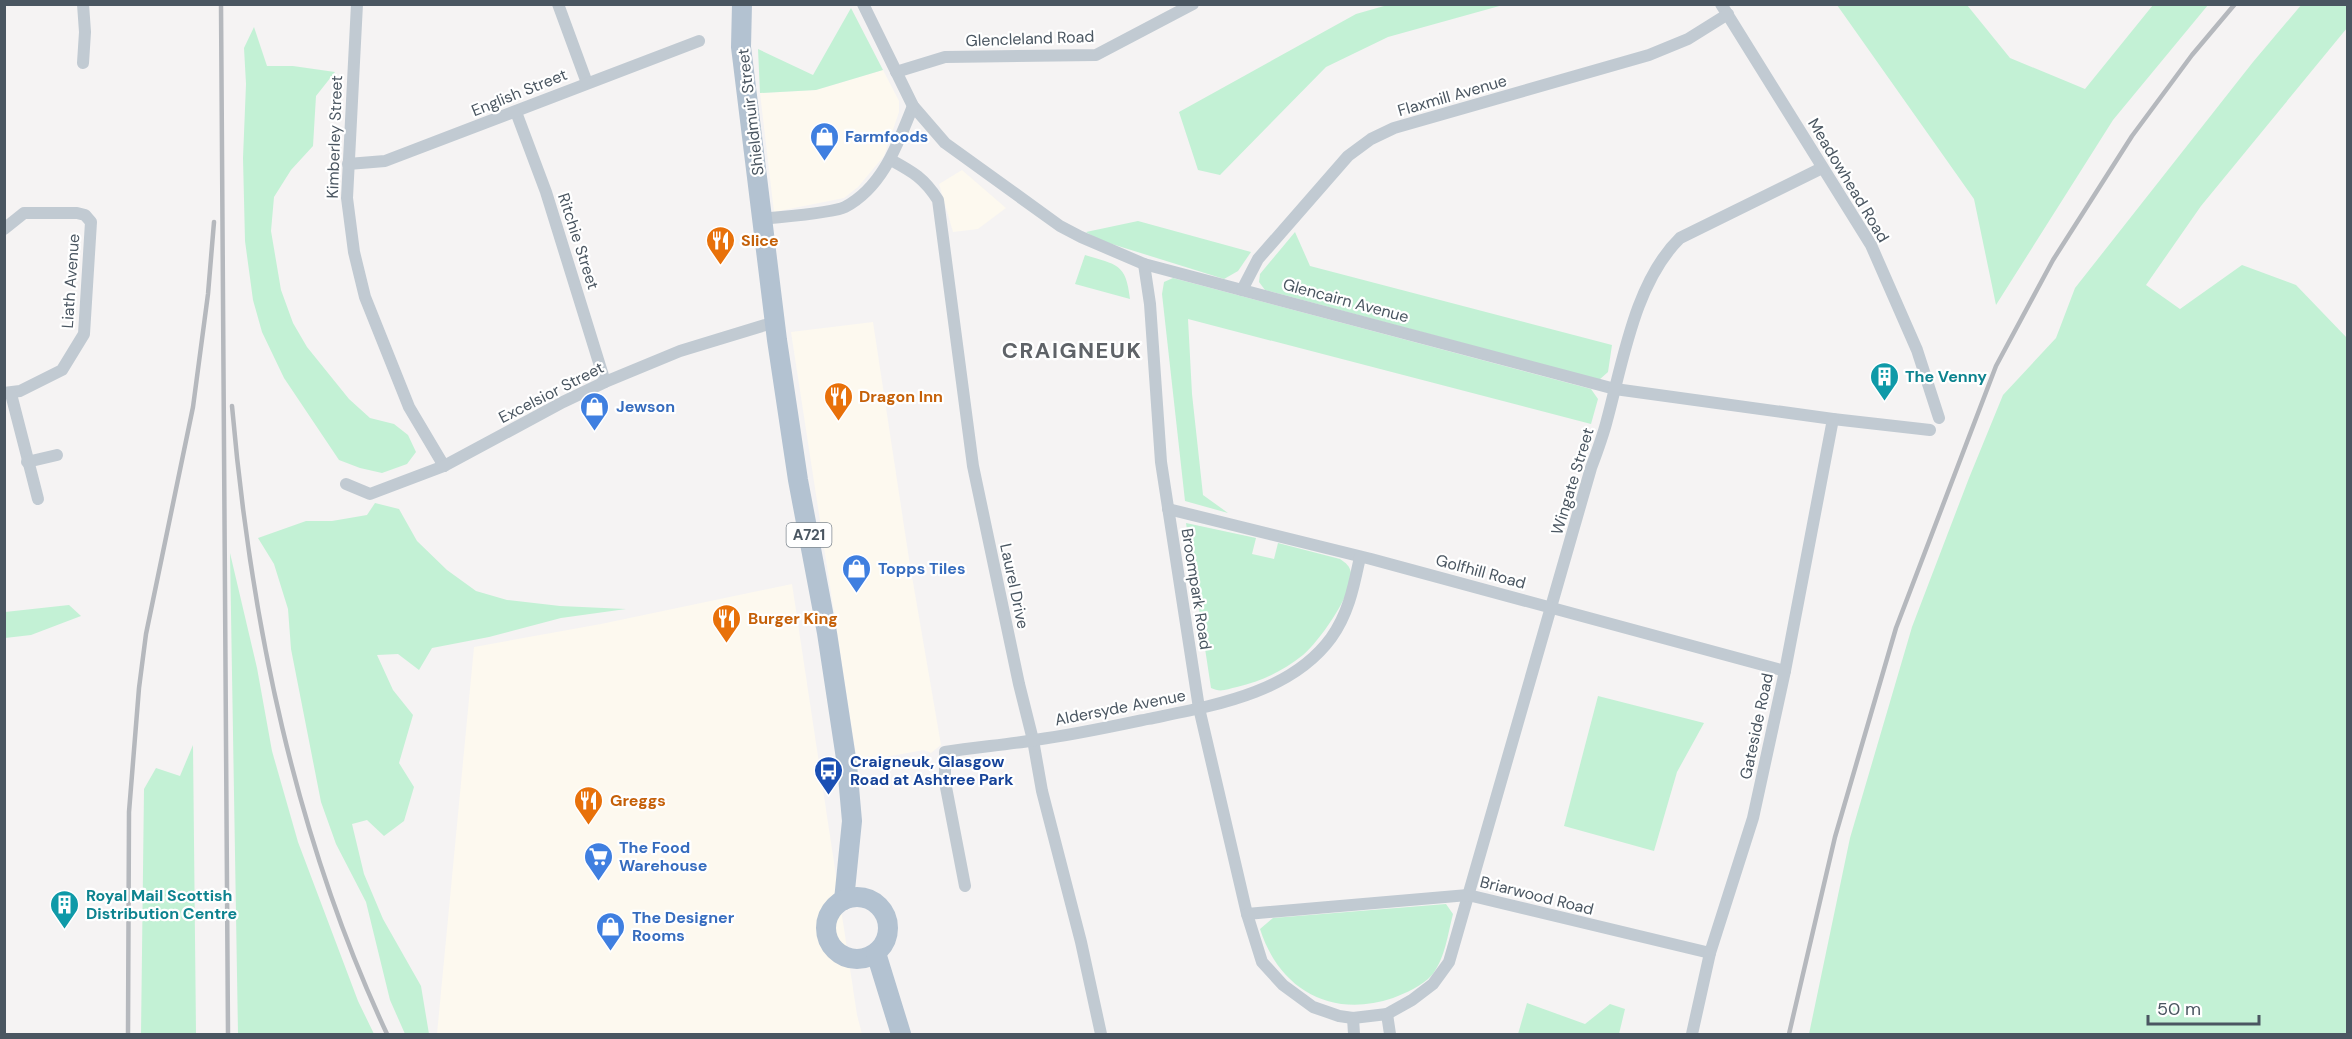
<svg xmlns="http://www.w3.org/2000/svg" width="2352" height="1039" viewBox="0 0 2352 1039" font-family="'DM Sans',sans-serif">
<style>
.commercial{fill:#fdf9ef}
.green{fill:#c3f1d5}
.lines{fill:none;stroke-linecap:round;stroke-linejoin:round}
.minor{stroke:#c1cad2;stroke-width:12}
.primary{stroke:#b3c2d1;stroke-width:20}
.rail{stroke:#b5b8bd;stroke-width:4.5}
.labels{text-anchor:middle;stroke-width:4.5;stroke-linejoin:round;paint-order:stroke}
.shield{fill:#fff;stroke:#808990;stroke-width:1.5}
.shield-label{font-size:15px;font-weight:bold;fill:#4a5661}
.street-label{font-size:16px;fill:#4a5661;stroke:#fff}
.shop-label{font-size:16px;font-weight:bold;fill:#366cbe;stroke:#fff;text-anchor:start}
.food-label{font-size:16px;font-weight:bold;fill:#c56008;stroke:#fff;text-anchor:start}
.culture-label{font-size:16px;font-weight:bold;fill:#0d838f;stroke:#fff;text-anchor:start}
.transit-label{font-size:16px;font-weight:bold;fill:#164399;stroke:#fff;text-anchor:start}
.district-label{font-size:22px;font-weight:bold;letter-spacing:1.5px;fill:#5f6368;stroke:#fff}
</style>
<rect width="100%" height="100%" fill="#f5f3f3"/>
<!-- commercial -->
<g class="commercial">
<polygon points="883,70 899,101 899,112 884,156 858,187 844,198 774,212 760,93 816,90"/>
<polygon points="962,170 1006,208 978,229 953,232 939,184"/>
<polygon points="873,322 909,559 941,745 931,753 924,750 857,762 791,332"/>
<polygon points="792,584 857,1015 862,1034 437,1034 474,647 601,624"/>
</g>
<!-- green -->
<g class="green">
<polygon points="1391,4 1503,5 1388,37 1326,67 1220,175 1198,170 1179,112 1356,14"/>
<polygon points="2302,4 2347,5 2347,28 2201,206 2146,285 2180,309 2242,265 2296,285 2347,338 2347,1034 1809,1034 1850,838 1912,627 1969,478 2003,395 2056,338 2075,288 2253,62"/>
<polygon points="1837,5 1967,5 2010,58 2085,89 2153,5 2208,5 2113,120 1996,305 1974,199"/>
<polygon points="851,8 883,70 816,90 760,93 758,49 813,75"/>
<polygon points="254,27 267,66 293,66 335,72 316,96 313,146 291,170 274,197 271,231 281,290 293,323 307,347 349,399 370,418 394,424 408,435 416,452 407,464 382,473 360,468 339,460 284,378 262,332 253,300 245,241 243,158 246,84 244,48"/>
<polygon points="1138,221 1251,252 1238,271 1224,279 1099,240 1086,232"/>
<polygon points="1295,232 1310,266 1612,345 1608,372 1599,380 1265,290 1259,282 1260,274"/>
<path d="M1085 255C1117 265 1126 263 1130 299L1075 284Z"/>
<polygon points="1173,278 1591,389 1598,399 1591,424 1188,319 1192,394 1203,495 1228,513 1185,501 1162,294 1164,282"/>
<polygon points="375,503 399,509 417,541 447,570 476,591 507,600 560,606 626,609 561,618 489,637 432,648 419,670 398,654 377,655 393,690 413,715 399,763 414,787 404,821 384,836 367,820 352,824 364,874 383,919 421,986 429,1034 405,1034 390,1000 366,902 336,844 321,802 291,649 288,609 274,564 258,538 306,521 332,521 367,515"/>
<path d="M1186 523 1256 538 1252 554 1274 559 1278 543 1340 559C1346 563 1350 566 1351 573 1353 594 1319 642 1303 655 1283 671 1262 681 1237 687 1227 689 1221 693 1211 688Z"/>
<polygon points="230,553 257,668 272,751 298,842 358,1001 374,1034 238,1034"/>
<polygon points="69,605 81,616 31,635 5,638 5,612"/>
<polygon points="1598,696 1704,723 1677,772 1654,851 1564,826"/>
<polygon points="193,745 196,1034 141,1034 144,789 156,768 180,776"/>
<path d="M1446 904 1453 914C1448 933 1445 959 1432 975 1422 986 1406 993 1393 998 1331 1019 1279 989 1260 929L1273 918Z"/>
<polygon points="1527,1003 1585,1024 1610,1004 1625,1009 1619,1034 1518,1034"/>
</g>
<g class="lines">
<!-- minor -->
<g class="minor">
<polyline points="83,4 85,32 83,63"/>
<polyline points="357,4 347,198 354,252 365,297 409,407 444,466"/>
<polyline points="558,4 587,83"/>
<polyline points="863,4 913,106 945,143 1060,226 1081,237 1144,264 1615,389 1833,419 1930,430"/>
<polyline points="1721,4 1871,245 1917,350 1939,418"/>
<polyline points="896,72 945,57 1096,55 1193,4"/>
<polyline points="516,112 546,192 605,382"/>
<path d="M891 160C913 172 924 178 938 200L973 466 1019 684 1033 740 1042 791 1081 942 1101 1034"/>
<polyline points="348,164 385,161 699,41"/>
<path d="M763 219C779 217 834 213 845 207 883 187 898 143 913 106"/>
<polyline points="4,229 24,213 77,213 85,215 91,222 84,334 62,370 20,391 4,393"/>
<path d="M1144 264 1150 304 1161 462 1199 708 1247 914 1262 962 1283 985 1313 1007 1339 1016 1353 1018 1387 1014 1412 1000 1433 984 1449 962 1591 468C1597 452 1603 436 1607 420 1623 361 1635 282 1680 238L1822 168"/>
<polyline points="1242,290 1258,259 1348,156 1371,139 1394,128 1649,55 1688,39 1728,14"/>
<polyline points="11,394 38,499"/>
<polyline points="27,462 57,455"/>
<polyline points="346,484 370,494 444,466 563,402 605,382 680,351 775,322"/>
<polyline points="1168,509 1371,559 1785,671"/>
<path d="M965 886 945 782V752C975 747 1005 745 1035 740 1073 735 1110 727 1148 719 1211 706 1290 694 1331 638 1349 613 1354 585 1360 557"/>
<polyline points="1247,914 1468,895 1710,953"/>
<polyline points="1387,1014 1390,1034"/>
<polyline points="1353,1018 1354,1034"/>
<polyline points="1692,1034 1710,953 1753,818 1785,671 1833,419"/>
</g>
<!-- primary -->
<g class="primary">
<polyline points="742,4 741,47 777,340 798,480 827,633 847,765 852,821 844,900"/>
<circle cx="857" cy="928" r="31"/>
<polyline points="876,953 901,1034"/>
</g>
<!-- rail -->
<g class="rail">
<polyline points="221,4 228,1034"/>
<path d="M232 406C251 622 295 837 387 1034"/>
<polyline points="128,1034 129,812 139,688 146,634 193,407 208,294 214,222"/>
<polyline points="1789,1034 1835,837 1896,628 1996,366 2053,260 2132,136 2192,55 2235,4"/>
</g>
</g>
<!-- icons -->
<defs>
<symbol id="shop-pin" viewBox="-11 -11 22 30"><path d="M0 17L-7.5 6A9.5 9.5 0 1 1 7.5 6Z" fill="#3f7fe0" stroke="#fff"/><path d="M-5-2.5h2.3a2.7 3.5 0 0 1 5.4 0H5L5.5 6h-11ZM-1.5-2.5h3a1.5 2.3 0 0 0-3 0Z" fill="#fff"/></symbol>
<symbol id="restaurant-pin" viewBox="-11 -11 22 30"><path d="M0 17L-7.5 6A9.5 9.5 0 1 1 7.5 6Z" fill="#e8710a" stroke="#fff"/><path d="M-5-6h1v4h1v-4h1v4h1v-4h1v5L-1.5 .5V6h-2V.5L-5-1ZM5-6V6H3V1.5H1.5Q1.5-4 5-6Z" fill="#fff"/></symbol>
<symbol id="building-pin" viewBox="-11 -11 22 30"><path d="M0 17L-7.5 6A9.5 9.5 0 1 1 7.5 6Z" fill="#0f9aa8" stroke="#fff"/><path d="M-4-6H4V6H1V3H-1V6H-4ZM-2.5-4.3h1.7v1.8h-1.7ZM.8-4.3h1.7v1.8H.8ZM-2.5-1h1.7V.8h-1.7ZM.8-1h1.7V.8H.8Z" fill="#fff"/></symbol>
<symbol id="bus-pin" viewBox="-11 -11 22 30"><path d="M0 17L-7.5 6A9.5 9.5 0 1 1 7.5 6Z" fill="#1a4fb4" stroke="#fff"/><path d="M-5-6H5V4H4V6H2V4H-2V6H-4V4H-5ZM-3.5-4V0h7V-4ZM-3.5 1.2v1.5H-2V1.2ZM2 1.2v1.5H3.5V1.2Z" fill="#fff"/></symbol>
<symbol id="supermarket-pin" viewBox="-11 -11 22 30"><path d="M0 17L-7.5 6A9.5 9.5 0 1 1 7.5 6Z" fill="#3f7fe0" stroke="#fff"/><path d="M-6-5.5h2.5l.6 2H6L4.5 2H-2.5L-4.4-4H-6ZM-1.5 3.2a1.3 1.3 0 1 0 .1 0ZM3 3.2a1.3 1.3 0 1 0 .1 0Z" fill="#fff"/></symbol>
</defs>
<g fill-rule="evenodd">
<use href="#shop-pin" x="808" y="120" width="33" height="45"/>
<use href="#restaurant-pin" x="704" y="224" width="33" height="45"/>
<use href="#building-pin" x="1868" y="360" width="33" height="45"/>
<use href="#restaurant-pin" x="822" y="380" width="33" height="45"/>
<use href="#shop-pin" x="578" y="390" width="33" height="45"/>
<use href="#shop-pin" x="840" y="552" width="33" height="45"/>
<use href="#restaurant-pin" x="710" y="602" width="33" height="45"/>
<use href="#bus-pin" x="812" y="754" width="33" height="45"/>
<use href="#restaurant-pin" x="572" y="784" width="33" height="45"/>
<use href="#supermarket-pin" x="582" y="840" width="33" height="45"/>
<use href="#building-pin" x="48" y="888" width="33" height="45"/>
<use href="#shop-pin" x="594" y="910" width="33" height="45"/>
</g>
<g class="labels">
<!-- shield labels -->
<rect class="shield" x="786.5" y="523" width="45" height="24" rx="4.5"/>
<g class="shield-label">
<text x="809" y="540">A721</text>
</g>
<!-- street labels -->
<g class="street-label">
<text transform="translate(1030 38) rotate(-2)" y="6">Glencleland Road</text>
<text transform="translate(519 92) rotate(-22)" y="6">English Street</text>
<text transform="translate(1452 95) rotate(-16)" y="6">Flaxmill Avenue</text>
<text transform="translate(750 112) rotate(-97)" y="6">Shieldmuir Street</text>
<text transform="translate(334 137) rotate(-88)" y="6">Kimberley Street</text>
<text transform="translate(1849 180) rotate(59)" y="6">Meadowhead Road</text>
<text transform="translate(579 241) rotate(72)" y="6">Ritchie Street</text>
<text transform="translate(70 281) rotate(-86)" y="6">Liath Avenue</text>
<text transform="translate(1346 300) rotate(15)" y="6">Glencairn Avenue</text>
<text transform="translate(551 392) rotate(-27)" y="6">Excelsior Street</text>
<text transform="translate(1572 481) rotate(-73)" y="6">Wingate Street</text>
<text transform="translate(1481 571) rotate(15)" y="6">Golfhill Road</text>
<text transform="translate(1015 586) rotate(78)" y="6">Laurel Drive</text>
<text transform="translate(1197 589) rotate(81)" y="6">Broompark Road</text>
<text transform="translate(1120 707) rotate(-11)" y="6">Aldersyde Avenue</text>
<text transform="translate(1756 726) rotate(-78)" y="6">Gateside Road</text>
<text transform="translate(1537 895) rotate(14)" y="6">Briarwood Road</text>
</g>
<!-- shop labels -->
<g class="shop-label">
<text x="845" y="142">Farmfoods</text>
<text x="616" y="412">Jewson</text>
<text x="878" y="574">Topps Tiles</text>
<text x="619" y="853">The Food<tspan x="619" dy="18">Warehouse</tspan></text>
<text x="632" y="923">The Designer<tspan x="632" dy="18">Rooms</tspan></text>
</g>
<!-- food labels -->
<g class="food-label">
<text x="741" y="246">Slice</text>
<text x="859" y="402">Dragon Inn</text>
<text x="748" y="624">Burger King</text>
<text x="610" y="806">Greggs</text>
</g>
<!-- culture labels -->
<g class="culture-label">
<text x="1905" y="382">The Venny</text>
<text x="86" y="901">Royal Mail Scottish<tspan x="86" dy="18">Distribution Centre</tspan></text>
</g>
<!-- transit labels -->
<g class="transit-label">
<text x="850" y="767">Craigneuk, Glasgow<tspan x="850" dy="18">Road at Ashtree Park</tspan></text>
</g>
<!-- district labels -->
<g class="district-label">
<text x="1072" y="358">CRAIGNEUK</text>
</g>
</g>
<!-- border -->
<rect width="2352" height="1039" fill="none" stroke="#4a5661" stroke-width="12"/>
<!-- scale -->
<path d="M2148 1015v9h111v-9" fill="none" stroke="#4a5661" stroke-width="3"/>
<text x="2157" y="1015" font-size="18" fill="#4a5661" stroke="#ffffff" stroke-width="4.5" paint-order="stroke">50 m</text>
</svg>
